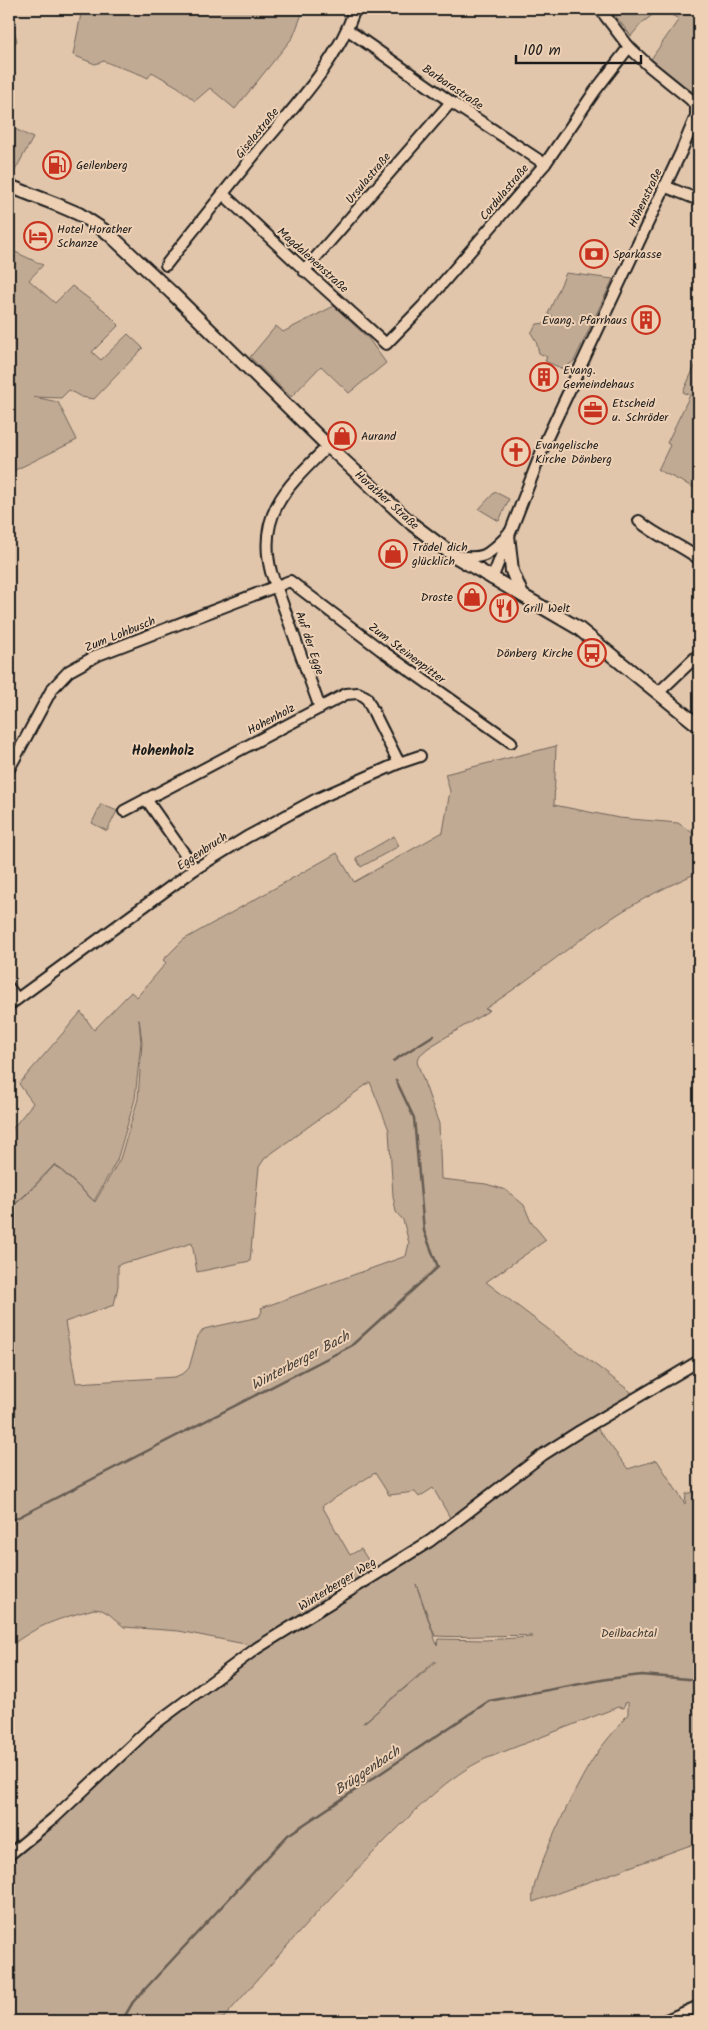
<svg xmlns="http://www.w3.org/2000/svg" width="708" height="2030" viewBox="0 0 708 2030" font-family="Kalam,sans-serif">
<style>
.green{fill:#c1aa94;stroke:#6e6358;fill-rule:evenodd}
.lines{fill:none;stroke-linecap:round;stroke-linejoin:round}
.stream{stroke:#655b51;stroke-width:2.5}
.minor-casing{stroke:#1c1c1c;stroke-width:14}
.major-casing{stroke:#1c1c1c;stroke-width:16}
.minor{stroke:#eed1b5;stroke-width:10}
.major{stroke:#eed1b5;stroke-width:12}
.labels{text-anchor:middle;stroke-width:4;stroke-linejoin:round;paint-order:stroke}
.street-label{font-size:12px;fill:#1c1c1c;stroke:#eed1b5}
.poi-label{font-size:12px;fill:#1c1c1c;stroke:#eed1b5;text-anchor:start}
.park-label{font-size:12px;fill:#45403a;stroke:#eed1b5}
.neighbourhood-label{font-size:14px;font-weight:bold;fill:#1c1c1c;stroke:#eed1b5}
.water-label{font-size:14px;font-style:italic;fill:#46413b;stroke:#eed1b5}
</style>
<rect width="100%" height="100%" fill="#e1c6ac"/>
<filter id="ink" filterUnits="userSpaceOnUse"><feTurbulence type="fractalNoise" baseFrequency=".02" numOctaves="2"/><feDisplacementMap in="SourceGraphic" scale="10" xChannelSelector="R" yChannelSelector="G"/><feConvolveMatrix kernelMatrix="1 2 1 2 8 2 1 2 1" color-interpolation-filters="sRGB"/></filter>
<g filter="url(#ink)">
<!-- green -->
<g class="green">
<path d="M82 9H304L293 37 235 109 210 88 195 101 178 87 152 72 148 78C133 70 118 68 104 61L95 64 73 55Z"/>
<polygon points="610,9 699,9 699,74 697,78 699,80 699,89 691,91 651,59 679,19 660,9 642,23 631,36"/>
<polygon points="9,12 17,41 9,49"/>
<polygon points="9,126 33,138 9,181"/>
<polygon points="9,249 43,265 29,280 55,303 72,286 105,311 119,325 92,352 101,360 128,334 143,348 94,399 81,397 69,390 61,398 34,397 58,402 77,440 9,473"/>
<polygon points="566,273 613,279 574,361 563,369 545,361 547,357 539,353 536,341 531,333 537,324 550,323 553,316 548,314"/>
<polygon points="334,306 368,338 386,363 349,393 321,366 291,397 250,357 276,326 283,332"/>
<polygon points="699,357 699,490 658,470 670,445 667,443 690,395 683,392"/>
<polygon points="495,492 509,499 499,521 479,509"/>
<path d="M556 746 554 805 619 818 678 823 699 837V872C670 885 639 900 612 918 568 947 528 981 485 1009L490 1010 428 1048 420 1055 417 1062 439 1124 441 1179 486 1184 506 1190 524 1205 531 1222 546 1240 486 1282 635 1395 452 1521 433 1488 419 1497 415 1492 389 1495 375 1473 322 1506 350 1555 361 1549 375 1571 255 1646 179 1631 124 1627 109 1614 102 1610 94 1609C58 1619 39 1624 9 1647V1210L27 1194 55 1165 95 1202 120 1159 138 1099 142 1042 139 1019 141 1042 135 1099 117 1160 94 1201 55 1164 26 1194 9 1209V1133L33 1103 19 1084 81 1012 94 1030 131 992 137 997 166 963 163 960 183 940 337 853 354 882 443 832 450 791 445 774ZM370 1082 389 1130 393 1196 396 1212 403 1220 409 1243 406 1256 261 1308 262 1311 259 1317 204 1329 198 1336 189 1368 184 1373 175 1377 76 1383 65 1322 114 1305 118 1286V1265L126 1262 137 1260 192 1243 197 1272 250 1261 259 1167 265 1158Z"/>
<polygon points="101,804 117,811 107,831 92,823"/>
<polygon points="394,836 399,846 361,867 356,858"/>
<path d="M595 1425 628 1469 657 1460 685 1504 686 1494 699 1491V1842L533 1902C527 1882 579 1780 593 1759 603 1743 617 1729 628 1714V1702L625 1703 624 1708 618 1707 485 1759C448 1776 417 1809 388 1838 329 1896 276 1959 221 2021H65L54 2015 63 2021H9V1858L153 1729 263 1648ZM416 1584 435 1636C467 1638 500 1634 532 1636V1637L485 1640 439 1639 437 1645ZM435 1661V1663L363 1723H364Z"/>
<polygon points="699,2010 699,2021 672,2021"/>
</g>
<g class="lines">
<!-- stream -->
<g class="stream">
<polyline points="393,1061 434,1035"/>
<polyline points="9,1522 351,1346 438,1267 424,1231 414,1118 396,1080"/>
<polyline points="122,2021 133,2002 288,1835 489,1701 607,1679 642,1675 699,1680"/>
</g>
<defs>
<g id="minor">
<polyline points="600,9 629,47 648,65 690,99 696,106"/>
<polyline points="348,30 451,102 545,164"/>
<polyline points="664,186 699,200"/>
<polyline points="223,194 311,276 386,344 423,306 545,164 595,91 629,47"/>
<path d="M166 265C195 228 225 191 254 155 291 110 336 65 355 9"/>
<polyline points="304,271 451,102"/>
<path d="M639 521C657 537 680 544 699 559"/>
<path d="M457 556C483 560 487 556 505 538"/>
<polyline points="492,579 547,438 681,152 696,116 696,106 699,103"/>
<polyline points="658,693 699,654"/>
<path d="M320 708 271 572C256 512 290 484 328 446"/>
<polyline points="9,769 52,689 69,671 98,655 290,581 381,650 511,742"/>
<polyline points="146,799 195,869"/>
<polyline points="124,811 346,694 358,693 366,697 399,763"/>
<polyline points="9,988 17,999"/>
<polyline points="9,1005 195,869 247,837 317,799 399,763 420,756"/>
<polyline points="9,1855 54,1818 152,1726 257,1648 430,1541 544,1454 580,1431 699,1361"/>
<polyline points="664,2021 699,2006"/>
</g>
<g id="major">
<polyline points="9,186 58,205 79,214 108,233 172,293 328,446 412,524 453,555 578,628 699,726"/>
<polyline points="508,535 512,571 522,595"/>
</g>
</defs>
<!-- minor casing -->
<use href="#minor" class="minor-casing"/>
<!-- major casing -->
<use href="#major" class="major-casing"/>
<!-- minor -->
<use href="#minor" class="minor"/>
<!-- major -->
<use href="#major" class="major"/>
</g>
</g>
<!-- icons -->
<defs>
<symbol id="fuel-ring" viewBox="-11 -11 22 22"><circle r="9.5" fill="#eed1b5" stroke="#c8321e" stroke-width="1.5"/><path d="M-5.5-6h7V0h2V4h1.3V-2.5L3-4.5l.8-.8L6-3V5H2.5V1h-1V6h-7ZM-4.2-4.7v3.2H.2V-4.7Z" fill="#c8321e"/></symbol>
<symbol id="hotel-ring" viewBox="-11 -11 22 22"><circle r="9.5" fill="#eed1b5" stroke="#c8321e" stroke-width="1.5"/><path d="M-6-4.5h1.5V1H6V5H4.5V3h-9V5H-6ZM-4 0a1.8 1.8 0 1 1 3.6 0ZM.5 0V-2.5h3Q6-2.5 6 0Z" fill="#c8321e"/></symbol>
<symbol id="bank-ring" viewBox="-11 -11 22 22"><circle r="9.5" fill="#eed1b5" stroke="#c8321e" stroke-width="1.5"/><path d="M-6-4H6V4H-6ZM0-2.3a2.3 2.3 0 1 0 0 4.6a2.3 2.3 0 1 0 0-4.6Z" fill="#c8321e"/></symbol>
<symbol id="building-ring" viewBox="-11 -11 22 22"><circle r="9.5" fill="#eed1b5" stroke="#c8321e" stroke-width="1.5"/><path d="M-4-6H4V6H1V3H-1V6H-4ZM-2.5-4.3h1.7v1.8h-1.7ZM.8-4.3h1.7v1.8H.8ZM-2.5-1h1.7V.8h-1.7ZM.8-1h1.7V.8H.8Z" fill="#c8321e"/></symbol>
<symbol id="office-ring" viewBox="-11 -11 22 22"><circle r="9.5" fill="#eed1b5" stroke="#c8321e" stroke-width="1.5"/><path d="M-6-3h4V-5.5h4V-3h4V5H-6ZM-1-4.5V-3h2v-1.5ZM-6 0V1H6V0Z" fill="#c8321e"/></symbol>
<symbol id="shop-ring" viewBox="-11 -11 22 22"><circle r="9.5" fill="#eed1b5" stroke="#c8321e" stroke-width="1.5"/><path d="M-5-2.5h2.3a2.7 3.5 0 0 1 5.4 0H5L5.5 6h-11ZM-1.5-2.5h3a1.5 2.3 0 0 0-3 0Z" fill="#c8321e"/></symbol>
<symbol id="church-ring" viewBox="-11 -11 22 22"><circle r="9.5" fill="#eed1b5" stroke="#c8321e" stroke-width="1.5"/><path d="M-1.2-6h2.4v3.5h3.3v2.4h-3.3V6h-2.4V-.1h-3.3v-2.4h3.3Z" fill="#c8321e"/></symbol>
<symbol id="restaurant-ring" viewBox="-11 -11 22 22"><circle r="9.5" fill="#eed1b5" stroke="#c8321e" stroke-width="1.5"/><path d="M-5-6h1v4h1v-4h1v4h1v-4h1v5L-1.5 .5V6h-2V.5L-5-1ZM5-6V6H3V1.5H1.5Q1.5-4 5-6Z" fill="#c8321e"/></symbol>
<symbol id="bus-ring" viewBox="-11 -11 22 22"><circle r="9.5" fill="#eed1b5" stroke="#c8321e" stroke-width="1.5"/><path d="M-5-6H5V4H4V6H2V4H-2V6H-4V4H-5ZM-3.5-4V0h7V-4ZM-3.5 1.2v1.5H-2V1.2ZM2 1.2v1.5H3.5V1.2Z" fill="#c8321e"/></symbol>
</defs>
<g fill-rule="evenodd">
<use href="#fuel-ring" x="41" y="149" width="32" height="32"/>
<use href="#hotel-ring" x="22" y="220" width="32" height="32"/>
<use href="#bank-ring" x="578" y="238" width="32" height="32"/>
<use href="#building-ring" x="630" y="304" width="32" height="32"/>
<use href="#building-ring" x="528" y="361" width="32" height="32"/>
<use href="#office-ring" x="577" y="394" width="32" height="32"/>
<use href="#shop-ring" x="326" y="420" width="32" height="32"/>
<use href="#church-ring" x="500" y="436" width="32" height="32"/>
<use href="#shop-ring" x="377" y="538" width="32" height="32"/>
<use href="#shop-ring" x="456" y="581" width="32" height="32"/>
<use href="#restaurant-ring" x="488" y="592" width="32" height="32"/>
<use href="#bus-ring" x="576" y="637" width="32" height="32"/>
</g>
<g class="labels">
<!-- street labels -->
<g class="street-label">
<text transform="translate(453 87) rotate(34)" y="4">Barbarastraße</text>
<text transform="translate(257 133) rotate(-51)" y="4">Giselastraße</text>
<text transform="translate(368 178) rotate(-50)" y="4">Ursulastraße</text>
<text transform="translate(504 192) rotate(-50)" y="4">Cordulastraße</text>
<text transform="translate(645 198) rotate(-65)" y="4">Höhenstraße</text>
<text transform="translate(313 260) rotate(42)" y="4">Magdalenenstraße</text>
<text transform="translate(387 500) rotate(42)" y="4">Horather Straße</text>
<text transform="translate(120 634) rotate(-22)" y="4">Zum Lohbusch</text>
<text transform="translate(310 643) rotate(71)" y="4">Auf der Egge</text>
<text transform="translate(407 653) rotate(37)" y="4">Zum Steinenpitter</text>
<text transform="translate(271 719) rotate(-28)" y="4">Hohenholz</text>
<text transform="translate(202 851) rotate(-34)" y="4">Eggenbruch</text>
<text transform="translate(337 1584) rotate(-32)" y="4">Winterberger Weg</text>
</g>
<!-- poi labels -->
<g class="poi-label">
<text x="76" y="169">Geilenberg</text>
<text x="57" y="233">Hotel Horather<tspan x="57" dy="14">Schanze</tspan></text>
<text x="613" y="258">Sparkasse</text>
<text x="627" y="324" text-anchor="end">Evang. Pfarrhaus</text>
<text x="563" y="374">Evang.<tspan x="563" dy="14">Gemeindehaus</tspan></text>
<text x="612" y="407">Etscheid<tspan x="612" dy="14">u. Schröder</tspan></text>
<text x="361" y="440">Aurand</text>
<text x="535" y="449">Evangelische<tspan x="535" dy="14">Kirche Dönberg</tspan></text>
<text x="412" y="551">Trödel dich<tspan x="412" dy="14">glücklich</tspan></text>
<text x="453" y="601" text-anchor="end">Droste</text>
<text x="523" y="612">Grill Welt</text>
<text x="573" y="657" text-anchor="end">Dönberg Kirche</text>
</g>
<!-- park labels -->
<g class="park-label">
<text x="629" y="1637">Deilbachtal</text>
</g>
<!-- neighbourhood labels -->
<g class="neighbourhood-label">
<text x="163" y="755">Hohenholz</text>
</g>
<!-- water labels -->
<g class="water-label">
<text transform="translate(300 1360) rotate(-28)" y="5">Winterberger Bach</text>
<text transform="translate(367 1770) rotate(-34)" y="5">Brüggenbach</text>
</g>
</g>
<!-- margin -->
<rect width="708" height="2030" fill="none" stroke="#eed1b5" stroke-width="30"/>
<rect x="15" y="15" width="678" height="2000" fill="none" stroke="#1c1c1c" stroke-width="2" filter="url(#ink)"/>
<!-- scale -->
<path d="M516 55v8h125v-8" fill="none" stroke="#1c1c1c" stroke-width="2.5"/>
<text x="523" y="55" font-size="15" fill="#1c1c1c" stroke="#eed1b5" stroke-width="4" paint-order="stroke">100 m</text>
</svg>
